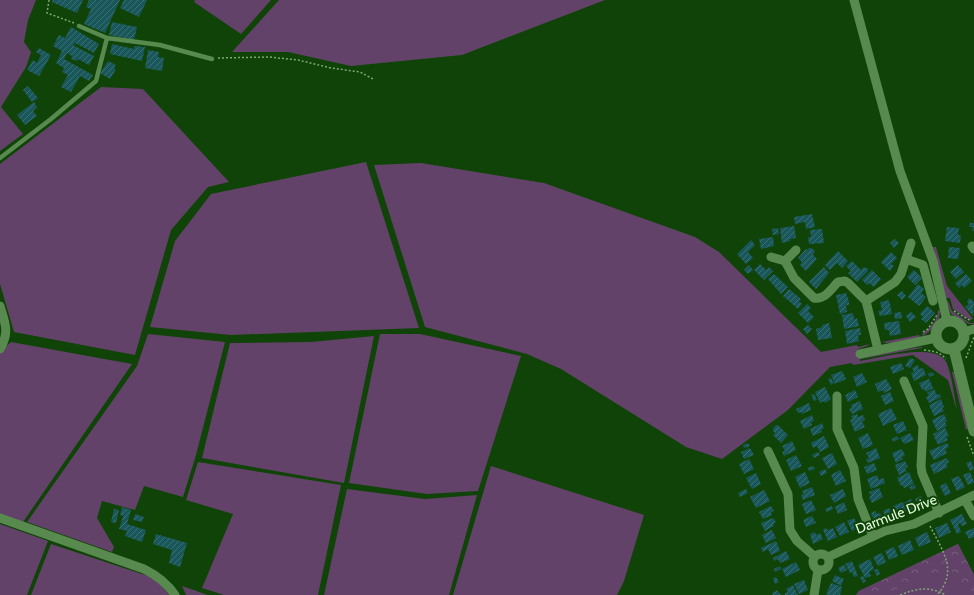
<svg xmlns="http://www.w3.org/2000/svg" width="974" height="595" viewBox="0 0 974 595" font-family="Cabin,sans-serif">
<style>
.grass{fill:#624268}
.forest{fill:url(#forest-crowns)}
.building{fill:url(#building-hatch)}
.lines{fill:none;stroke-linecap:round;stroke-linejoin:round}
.path{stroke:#7ea577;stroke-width:1.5;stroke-dasharray:2 2;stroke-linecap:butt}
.service{stroke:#588a4f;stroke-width:4.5}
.minor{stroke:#588a4f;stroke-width:9}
.tertiary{stroke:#588a4f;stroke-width:11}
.labels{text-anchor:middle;stroke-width:4;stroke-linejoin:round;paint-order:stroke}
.street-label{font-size:14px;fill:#e1fcdc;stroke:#104307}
</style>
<defs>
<pattern id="forest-crowns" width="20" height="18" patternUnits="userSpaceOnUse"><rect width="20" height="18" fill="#624268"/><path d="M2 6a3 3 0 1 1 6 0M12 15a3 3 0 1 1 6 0" fill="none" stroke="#785e7d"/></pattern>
<pattern id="building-hatch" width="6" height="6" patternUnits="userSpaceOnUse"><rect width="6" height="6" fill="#19575a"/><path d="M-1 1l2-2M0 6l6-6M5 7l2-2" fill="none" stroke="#3a7071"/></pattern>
</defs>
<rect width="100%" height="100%" fill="#104307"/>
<!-- grass -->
<g class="grass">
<polygon points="0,0 36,0 28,20 24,42 31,52 26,67 1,107 23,134 0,151"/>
<polygon points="195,0 271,0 241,34 194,2"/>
<polygon points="279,0 605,0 462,55 351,66 288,52 232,52"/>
<polygon points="101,87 143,89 229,182 208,187 171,230 135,355 14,332 0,284 0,164"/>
<polygon points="366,162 419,328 231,335 150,327 175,241 211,194"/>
<path d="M421 163 544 183 695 237 719 252 821 352 857 345 858 347 870 344 867 346 858 349 860 357 914 348 922 347V348L860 359V361C879 358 932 343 945 360 951 368 955 400 957 411L948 380 913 355 853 365 852 363 830 367 788 410 722 459 686 447 561 369 527 354 425 327 374 165Z"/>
<polygon points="933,247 936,247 947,286 973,319 970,320 953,309 950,298 946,298"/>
<polygon points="946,301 948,301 952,311 970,323 974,323 974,324 969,324 951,314"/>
<path d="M940 310C941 321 931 331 923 336L922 334C929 329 938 320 938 311Z"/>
<polygon points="148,334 225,342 196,455 183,497 144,486 135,510 102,501 97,518 114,547 112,552 27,522 137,366"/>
<polygon points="380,334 420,334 521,356 478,491 427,494 349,483"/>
<path d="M919 335 920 337C910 339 891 345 882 342Z"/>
<polygon points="374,336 344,483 202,458 230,343 311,342"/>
<polygon points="11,342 132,364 23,522 0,514 0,352"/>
<polygon points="952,372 954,372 968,429 966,430"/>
<polygon points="198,462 341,485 318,595 224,595 202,588 233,514 186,500"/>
<polygon points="491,466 644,515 624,581 617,595 453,595"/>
<polygon points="347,489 425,499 477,495 449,595 324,595"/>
<polygon points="0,524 48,541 27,595 0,595"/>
<polygon points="51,544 151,577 162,586 169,595 31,595"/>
<polygon points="958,544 974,575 974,595 856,595 859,591"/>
<polygon points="182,586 208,595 186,595"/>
</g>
<!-- forest -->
<polygon class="forest" points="958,544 974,575 974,595 966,595 960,586 957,576 953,572 941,573 907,582 887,595 856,595 859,591"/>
<!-- building -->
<g class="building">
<polygon points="53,0 83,0 77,13 52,2"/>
<polygon points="89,0 120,0 105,33 84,24 91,9 86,7"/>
<polygon points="124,0 147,0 139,17 120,8"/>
<polygon points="112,22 137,27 134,40 109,35"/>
<polygon points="71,27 99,44 94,53 75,43 73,45 94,56 89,65 78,59 77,61 71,59 72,56 67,53 64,59 93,75 89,81 80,76 71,92 61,87 68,75 62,72 64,68 56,63 62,51 53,46 59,35 65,38"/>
<polygon points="112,44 134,49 134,46 145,47 142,61 110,54"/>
<polygon points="39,48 51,55 39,76 27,70 33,60 37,63 41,55 36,52"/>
<polygon points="148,50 159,52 158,57 164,58 162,71 145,68"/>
<polygon points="108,61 116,65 114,68 116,69 110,79 100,73"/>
<polygon points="28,86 38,98 32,102 23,90"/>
<polygon points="34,102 37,107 33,111 37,116 25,125 17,115"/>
<polygon points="812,214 815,227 806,229 805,222 795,224 794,217"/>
<polygon points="970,223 974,223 974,231 972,231 973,227 969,227"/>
<polygon points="794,226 796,238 790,239 790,241 782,243 780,228"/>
<polygon points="947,227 959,228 958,235 961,235 960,243 945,241"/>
<polygon points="778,228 779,234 773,235 772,229"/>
<polygon points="822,229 824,243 809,244 808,237 811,237 810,230"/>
<polygon points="773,237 774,246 761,249 759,239"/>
<polygon points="895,239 899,243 894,248 890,243"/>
<polygon points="751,240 755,245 748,252 753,258 746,264 737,254"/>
<polygon points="949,247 960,248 958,259 948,258"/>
<polygon points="809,248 811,248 815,251 813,255 817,259 806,271 800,265 802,262 798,258 806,249 807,250"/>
<polygon points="838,251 848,261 842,268 837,263 830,270 825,265"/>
<polygon points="891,252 897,258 891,264 894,266 890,271 881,262"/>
<polygon points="852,261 861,270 864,267 868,269 868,271 857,282 848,273 851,271 846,266"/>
<polygon points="760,264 766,270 769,267 773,271 764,280 754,270"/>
<polygon points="749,265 753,270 748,274 744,270"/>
<polygon points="958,265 964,272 956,279 950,272"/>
<polygon points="824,267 829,273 816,289 809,282"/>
<polygon points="872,270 881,279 874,287 869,283 867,285 862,280"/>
<polygon points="914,270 922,278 915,285 907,277"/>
<polygon points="774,274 788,287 781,294 768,279"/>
<polygon points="966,274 972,281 964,288 962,285 959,288 955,283"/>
<polygon points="918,284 924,289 921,293 926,297 919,306 908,297"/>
<polygon points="789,289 801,299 799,301 802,304 798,309 783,296"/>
<polygon points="902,291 906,296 902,300 897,295"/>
<polygon points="846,293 849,302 849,305 846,305 847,312 840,314 836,295"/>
<polygon points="969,298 974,302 973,316 965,307 969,304 967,302"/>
<polygon points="889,300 892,314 880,316 878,311 882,310 880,302"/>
<polygon points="807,304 811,308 808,311 814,317 808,323 798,313"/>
<polygon points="927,306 935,313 926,323 921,319 923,317 920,314"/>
<polygon points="901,312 902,318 895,319 894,313"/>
<polygon points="911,312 916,317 910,322 906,316"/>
<polygon points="853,313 854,319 857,318 859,326 844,329 842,315"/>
<polygon points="899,321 901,334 890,336 889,330 885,330 884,323"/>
<polygon points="829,323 832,338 818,340 816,329 822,327 822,325"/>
<polygon points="808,325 812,329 807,334 803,329"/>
<polygon points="860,328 861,335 858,335 859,341 847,344 845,331"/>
<polygon points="910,358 915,360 910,368 905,366"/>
<polygon points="901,363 904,369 893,374 890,367"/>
<polygon points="918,365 919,369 923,368 926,375 914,381 911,373 914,372 912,368"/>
<polygon points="842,371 846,379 838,383 838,382 835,384 831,375"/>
<polygon points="932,372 934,375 929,377 928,374"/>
<polygon points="862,373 867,382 857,387 853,377"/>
<polygon points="831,378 834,383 831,385 828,379"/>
<polygon points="886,379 892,389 884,393 883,390 878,392 875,384"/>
<polygon points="929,379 933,388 926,392 924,389 922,390 919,383"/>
<polygon points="825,387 831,399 825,403 824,401 820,403 815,392"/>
<polygon points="934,389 937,395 940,394 941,397 929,403 926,397 929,396 927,393"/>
<polygon points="855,390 858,397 848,402 845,395"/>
<polygon points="890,392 894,401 885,405 881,396"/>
<polygon points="814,394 817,400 814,401 811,395"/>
<polygon points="941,399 944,407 942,408 944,411 934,416 929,405"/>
<polygon points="860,401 863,409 852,414 849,409 852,408 851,405"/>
<polygon points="809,403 811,410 802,414 801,412 798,413 796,409"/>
<polygon points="891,408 897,419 883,426 878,414"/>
<polygon points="857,414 858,417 863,415 865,420 862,421 865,427 855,432 850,420 853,419 851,416"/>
<polygon points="944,414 947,421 945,422 947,426 937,431 932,420"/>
<polygon points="812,415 814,421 811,422 812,425 804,429 800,421"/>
<polygon points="903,421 907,430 897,434 893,425"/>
<polygon points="822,423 824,428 821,430 822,432 813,436 810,429"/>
<polygon points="776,425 778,425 788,435 781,443 773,435 775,433 773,431 773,429"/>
<polygon points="945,428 949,436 946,437 948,440 938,445 933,434"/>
<polygon points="868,433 873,445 863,449 858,438"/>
<polygon points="910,433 914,440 904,444 900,438"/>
<polygon points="824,436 829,447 820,452 817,446 813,448 811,443"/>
<polygon points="897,436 899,439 893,442 892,439"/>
<polygon points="792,441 796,450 784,456 782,452 785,451 782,446"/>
<polygon points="748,443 750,446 744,448 743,445"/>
<polygon points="947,443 949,447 945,449 947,453 934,460 929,451"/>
<polygon points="750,448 754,455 744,459 741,452"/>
<polygon points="876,448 880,458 868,463 866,460 869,458 866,453"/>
<polygon points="902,449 905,455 902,457 903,459 896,463 892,453"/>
<polygon points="818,452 820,455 814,458 812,455"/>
<polygon points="832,453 837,464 828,469 822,458"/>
<polygon points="796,455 802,466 791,471 786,460"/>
<polygon points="947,458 949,462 946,464 948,467 934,474 930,465"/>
<polygon points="749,459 754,469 744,474 739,464"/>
<polygon points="905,461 908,467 905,468 907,471 899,475 895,465"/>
<polygon points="971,461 974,469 970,471 966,463"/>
<polygon points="874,463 877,470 867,474 864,467"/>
<polygon points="813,466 815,469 809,471 808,468"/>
<polygon points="825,469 827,473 821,476 819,472"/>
<polygon points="840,470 846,481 836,486 831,475"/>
<polygon points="805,472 810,483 800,488 795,477"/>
<polygon points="909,472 914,484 904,488 902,485 901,486 897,478"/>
<polygon points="970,472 974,482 968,485 963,475"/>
<polygon points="756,473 761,484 752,489 746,478"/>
<polygon points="877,475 879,480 882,478 884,479 885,483 871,489 867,479"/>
<polygon points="959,476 965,487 957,491 951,479"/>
<polygon points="946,483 951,493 945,496 940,486"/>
<polygon points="915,485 916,488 911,490 909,487"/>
<polygon points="812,487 815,495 803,500 801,495 804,494 802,491"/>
<polygon points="879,488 883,497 872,503 869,497 871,496 869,492"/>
<polygon points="746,489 748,493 740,497 738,493"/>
<polygon points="843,489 846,496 834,503 830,495"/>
<polygon points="764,490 770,501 756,508 750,497"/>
<polygon points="921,496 926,505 919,508 915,499"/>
<polygon points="911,499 916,509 909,512 904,503"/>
<polygon points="811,500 816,510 806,514 802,504"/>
<polygon points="844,502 847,510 838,514 835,507"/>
<polygon points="903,502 907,511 898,515 893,506"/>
<polygon points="771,506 774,511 771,512 772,515 763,519 759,512"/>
<polygon points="832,506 833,509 827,512 825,509"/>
<polygon points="122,507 131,510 127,524 146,530 142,542 125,536 127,531 119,529 123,516 120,515"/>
<polygon points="889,508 894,517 887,520 883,511"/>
<polygon points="114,509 119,510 116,523 111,522"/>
<polygon points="875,511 877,514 880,513 884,521 876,525 871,513"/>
<polygon points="135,514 144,517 142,522 133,520"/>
<polygon points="962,514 967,524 962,526 960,523 958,524 961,532 957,534 950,520"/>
<polygon points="812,516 816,523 806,527 803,520"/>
<polygon points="773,518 776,522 773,524 774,526 765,531 761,523"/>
<polygon points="854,518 859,528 852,531 847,521"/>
<polygon points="844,522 849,532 840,536 835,527"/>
<polygon points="947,523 951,532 939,538 935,528"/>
<polygon points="825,528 828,530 833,528 837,537 828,541 823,530"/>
<polygon points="974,528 974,537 969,539 965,532"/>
<polygon points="772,530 776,538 766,543 762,535"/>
<polygon points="815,532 816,535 820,533 823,539 813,544 810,534"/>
<polygon points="927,532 931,542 919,547 915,538"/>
<polygon points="156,534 187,543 180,567 169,563 172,550 153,544"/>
<polygon points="910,540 914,550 902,555 898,546"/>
<polygon points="776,541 780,551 771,555 768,549 763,552 761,548"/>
<polygon points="894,547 898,556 889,560 885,551"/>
<polygon points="786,551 790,559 780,563 778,559 774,561 773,558"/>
<polygon points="882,553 886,562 878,566 873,557"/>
<polygon points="870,559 874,569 869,572 871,576 865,578 858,565"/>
<polygon points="852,561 858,576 854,577 852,572 850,573 845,564"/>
<polygon points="796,562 800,570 786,577 782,569"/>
<polygon points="844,565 847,570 841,573 838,568"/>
<polygon points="780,566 781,569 775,572 774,569"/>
<polygon points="878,569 880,574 877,576 874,570"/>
<polygon points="835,575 844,579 841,586 832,581"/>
<polygon points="863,576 866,581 863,583 860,577"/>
<polygon points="776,577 779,582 775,584 773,578"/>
<polygon points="804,580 808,590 799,594 794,584"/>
<polygon points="831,583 842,587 840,595 829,595 826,594"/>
<polygon points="793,585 798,595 785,595 785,593 788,592 786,589"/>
<polygon points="777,590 781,595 773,595 772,593"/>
</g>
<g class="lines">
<!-- path -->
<g class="path">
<polyline points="49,0 47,13 74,23"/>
<polyline points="218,58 269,57 298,60 331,68 360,72 373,79"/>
<polyline points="954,311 971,321"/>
<polyline points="923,332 928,329 937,315"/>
<path d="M924 350C933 351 940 352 946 359"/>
<polyline points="966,358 974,337"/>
<polyline points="967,437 974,456"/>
<path d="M930 526C942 550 959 571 937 595"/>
<path d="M900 595C918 588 929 586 946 595"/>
</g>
<!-- service -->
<g class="service">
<polyline points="79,26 107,38"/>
<polyline points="0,158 51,119 96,81 107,38 160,45 212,59"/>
</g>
<!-- minor -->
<g class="minor">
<polyline points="854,0 900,171 933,261 947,321"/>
<polyline points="972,246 974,249"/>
<polyline points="771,257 785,261 796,250"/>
<polyline points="906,259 923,265 933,301"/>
<path d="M785 261 794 278 814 298C825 300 831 289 838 282L845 281 848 283 866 301 878 350"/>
<polyline points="866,301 895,282 901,274 911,243"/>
<path d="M0 306C5 323 10 332 0 349"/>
<polyline points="963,332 974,329"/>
<polyline points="860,354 936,338"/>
<polyline points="904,381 923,426 921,466 922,473 939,513"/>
<polyline points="837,396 837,429 854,468 858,499 873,536"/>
<polyline points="768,451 788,494 790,530 797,541 814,556"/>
<polyline points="965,500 974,516"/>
<path d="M0 518 144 569C156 575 167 583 175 595"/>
<circle cx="821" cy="562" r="8"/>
<polyline points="828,557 885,531 914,524 974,495"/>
<polyline points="814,595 818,570"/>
</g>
<!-- tertiary -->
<g class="tertiary">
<circle cx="950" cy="335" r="14"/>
<polyline points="954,349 974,431"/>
</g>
</g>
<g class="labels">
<!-- street labels -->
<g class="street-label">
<text transform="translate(896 514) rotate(-21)" y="5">Darmule Drive</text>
</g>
</g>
</svg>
